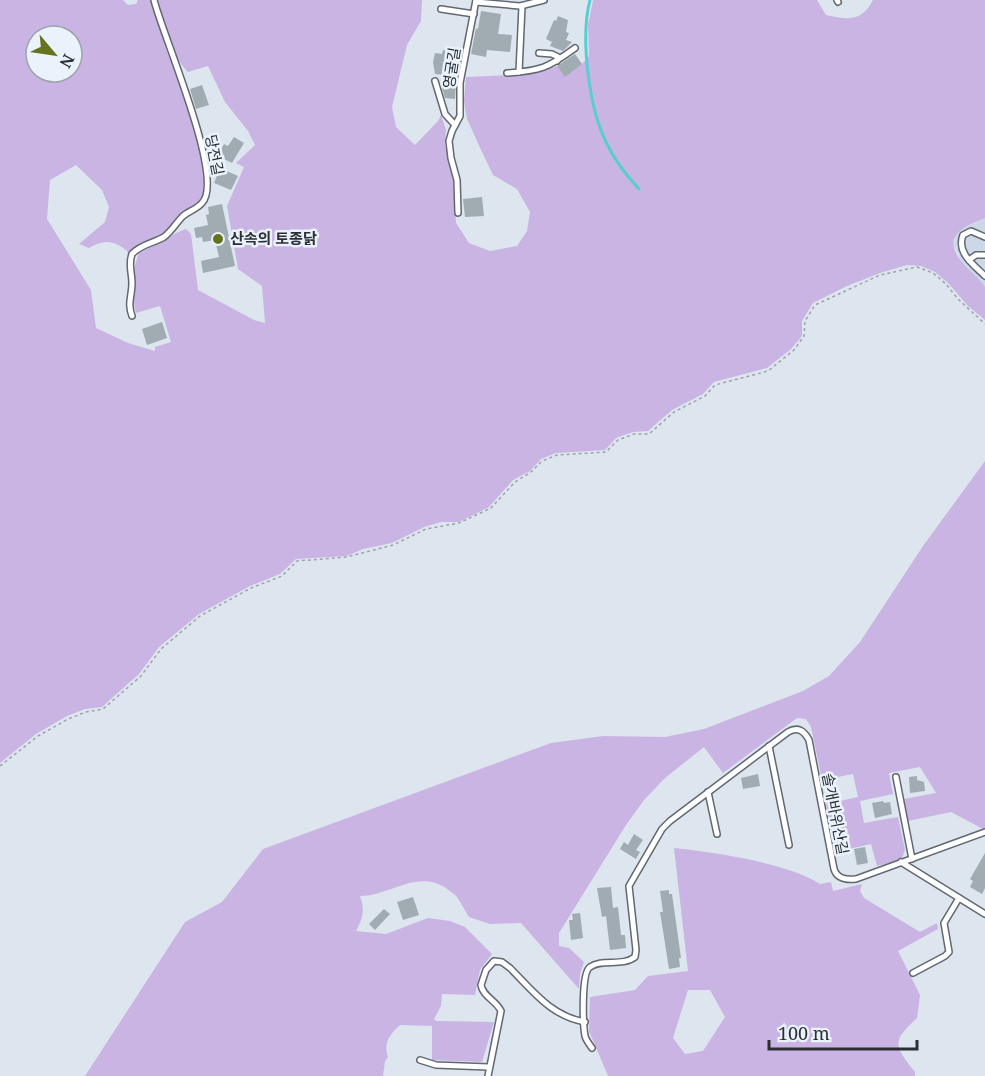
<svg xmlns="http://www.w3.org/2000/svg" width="985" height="1076" viewBox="0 0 985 1076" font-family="'Noto Serif','Noto Sans KR',serif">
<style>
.built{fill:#ccd8e8}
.green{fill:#cab4e4;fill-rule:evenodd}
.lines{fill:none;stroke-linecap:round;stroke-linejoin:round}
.stream{stroke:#58cdd2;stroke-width:3}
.building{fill:#a0acb1}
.service-casing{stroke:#616870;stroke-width:8}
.path{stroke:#9da3aa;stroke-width:1.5;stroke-dasharray:3 3;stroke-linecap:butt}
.service{stroke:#fff;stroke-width:5}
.poi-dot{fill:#65731e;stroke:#eaf2fb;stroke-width:2}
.labels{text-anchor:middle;stroke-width:5;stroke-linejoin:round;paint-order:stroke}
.street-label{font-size:15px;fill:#2c2f33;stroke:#eaf2fb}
.poi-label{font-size:15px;font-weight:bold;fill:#2c2f33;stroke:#eaf2fb;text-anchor:start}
</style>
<rect width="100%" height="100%" fill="#dde5ee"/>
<!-- built -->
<polygon class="built" points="985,218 985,287 962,262 954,245 956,234 960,230"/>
<!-- green -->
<g class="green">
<path d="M0 0H123L128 5 136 4 138 0H151L168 55 178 75 188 108 205 171V193L203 198 196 205 178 216 165 234 137 246 129 253C115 240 105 239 89 248L79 244 105 222 109 207 102 190 76 165 50 180 47 219 91 290 96 328 128 343 155 351V347L171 342 160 306 136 313C131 296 132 270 139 253 148 249 180 230 186 229L191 234 198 290 254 320 265 323 262 286 238 269 227 206 244 167 236 163 255 145 248 131 225 102 208 66 188 72C169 52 164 25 157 0H422L421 21 407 45 392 107 396 127 415 145 438 121 441 115 446 130 445 145 453 179 456 223 469 243 490 251 517 246 527 231 530 212 517 189 493 175 482 152 467 119 464 101 466 77 534 74 557 66 565 76 582 64 589 56 588 25 593 0H817L826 15C847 20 862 22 873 0H985V218C963 227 941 236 962 262 969 271 979 277 985 287V320L968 306 948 283 935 272 921 266 907 265 880 273 847 286 813 303 802 321V336L791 349 767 368 714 382 703 394 672 410 648 431 633 432 616 438 605 450 556 453 541 459 530 471 513 480 489 507 459 522H441L424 527 392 543 363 549 347 556 296 559 280 574 250 586 199 614 159 647 139 674 102 707 85 709 67 716 36 734 0 763ZM36 36H72V72H36Z"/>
<path d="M985 461V830L951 812 908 821 904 799 936 793 920 767 889 773 893 794 860 801 864 823 898 817 905 850 901 860 877 866 871 844 836 852 826 804 858 797 853 774 822 780 811 727 806 719 797 718 723 773 704 747 665 778 644 800 626 825 559 933V946L569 948 584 962 580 974 579 989 521 923 490 924 469 917C465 911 461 903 457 897 454 893 449 891 446 888 416 869 390 896 360 896 365 910 363 918 356 931L386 934 428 918 450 921 465 927 492 954 480 970 475 995 442 994 441 1006 434 1019 436 1021 494 1022 482 1062 432 1060V1026L400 1025C390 1034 383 1043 388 1057L385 1061 383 1076H85L185 922 222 902 263 849 551 743 603 736 665 737 704 729 803 691 829 676 860 642 923 546Z"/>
<path d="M674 848C712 852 789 863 820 884L831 882 833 891 862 884 860 891 864 898 920 932 937 923 938 929 898 951 920 995 917 1018C891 1042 894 1045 915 1072V1076H608L589 1031 590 997 635 990 648 976 688 971ZM688 990H710L725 1017 703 1051 685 1054 673 1038Z"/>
</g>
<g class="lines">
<!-- stream -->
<path class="stream" d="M590 0C580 38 589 109 607 144 615 161 626 175 639 189"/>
</g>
<!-- building -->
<g class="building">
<polygon points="481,11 501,14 498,34 512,35 510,52 487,50 486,57 471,54 476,28 478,29"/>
<polygon points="558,16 568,20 566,32 569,33 566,40 572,42 563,51 550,46 552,42 546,39 554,20 556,21"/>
<polygon points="443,50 456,53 450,78 456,79 455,99 445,98 442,88 444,75 435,74 433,62 435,53 442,54"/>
<polygon points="575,54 582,64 565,77 557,66"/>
<polygon points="202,85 209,105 196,109 190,89"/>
<polygon points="234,137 244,143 232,163 222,158 224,155 219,153 224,144 228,146"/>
<polygon points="220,168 238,176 231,190 214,183"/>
<polygon points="482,197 484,216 465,217 463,199"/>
<polygon points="222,204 235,266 203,273 201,261 219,257 215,240 203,242 202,237 196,238 194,228 208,225 206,215 209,214 208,207"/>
<polygon points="162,322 167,338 147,345 142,329"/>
<polygon points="758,774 760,786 743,789 741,778"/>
<polygon points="917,776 917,780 924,782 925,791 910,793 909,777"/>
<polygon points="883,801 884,803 890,802 892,814 875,818 872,803"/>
<polygon points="634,834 643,840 636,850 640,852 636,859 620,849 624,842 628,845"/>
<polygon points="865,847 868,863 857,865 854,849"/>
<polygon points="985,853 985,888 982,894 970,887 973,881 970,879"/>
<polygon points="611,887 613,908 618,907 621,935 625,935 626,948 610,950 606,916 602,917 597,888"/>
<polygon points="669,890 669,894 672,894 681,958 679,958 680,967 669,969 660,912 663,912 660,891"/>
<polygon points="413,897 419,915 403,920 397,902"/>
<polygon points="384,909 390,914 375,930 369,924"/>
<polygon points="580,913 583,938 571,940 569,920 573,920 572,914"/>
</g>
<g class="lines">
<defs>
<g id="service">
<polyline points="837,0 838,2"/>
<polyline points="476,2 520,6 544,0"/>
<polyline points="441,9 474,14"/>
<polyline points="539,53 552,54 558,57 557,61"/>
<polyline points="519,72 522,6"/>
<path d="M507 73C540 71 548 68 575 48"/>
<polyline points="435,81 445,114 455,125"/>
<polyline points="458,213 457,180 451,158 449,141 452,131 460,116 460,83 476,0"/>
<path d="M985 237 971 231 963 235C956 253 974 265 985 276"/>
<polyline points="969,260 976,255 985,255"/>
<path d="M132 316C127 302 132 297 132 283 132 273 128 264 132 254 141 244 154 243 164 237 172 231 176 223 183 216 189 211 197 209 202 203 226 179 162 34 154 0"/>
<polyline points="769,746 789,845"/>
<polyline points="896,777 912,859"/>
<polyline points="708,792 717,834"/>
<polyline points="901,862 985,914"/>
<polyline points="913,973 945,956 949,952 944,923 959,898"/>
<path d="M592 1048C589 1044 586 1040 585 1036 583 1025 581 973 590 967 602 958 622 967 635 957L636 950 629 886 662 829 670 821 788 732C798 726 804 731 809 740L834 869C837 879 846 880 856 879L985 832"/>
<polyline points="420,1060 436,1065 488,1067"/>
<path d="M488 1076 501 1011C496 1000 483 997 481 985L486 970 494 961 502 962 510 968C533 991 551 1016 585 1022"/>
</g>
</defs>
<!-- service casing -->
<use href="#service" class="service-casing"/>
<!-- path -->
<polyline class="path" points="0,766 38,736 68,719 86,712 103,709 141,676 161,649 200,616 251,588 282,576 297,561 347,557 393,545 426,529 459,523 491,508 515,482 531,472 542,461 557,455 606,452 618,440 634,434 649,434 674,412 705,396 715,385 768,371 794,350 804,336 805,321 815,305 880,275 917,267 933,273 946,284 958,299 985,324"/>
<!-- service -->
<use href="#service" class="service"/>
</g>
<!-- markers -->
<circle class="poi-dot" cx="218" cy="239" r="6"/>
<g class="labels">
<!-- street labels -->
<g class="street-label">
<text transform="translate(452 68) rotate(-81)" y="5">영굴길</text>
<text transform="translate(214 155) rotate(79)" y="5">당전길</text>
<text transform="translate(835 814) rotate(79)" y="5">솔개바위산길</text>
</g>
<!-- poi labels -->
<g class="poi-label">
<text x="230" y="244">산속의 토종닭</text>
</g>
</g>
<!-- north arrow -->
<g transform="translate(54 54) rotate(119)"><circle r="28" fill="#eaf2fb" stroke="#9ea4ab" stroke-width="1.5"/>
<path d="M0-4.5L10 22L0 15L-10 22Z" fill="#65731e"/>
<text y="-9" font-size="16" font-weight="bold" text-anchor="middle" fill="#2c2f33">N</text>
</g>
<!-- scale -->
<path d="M769 1040v9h148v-9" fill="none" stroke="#2c2f33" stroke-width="3"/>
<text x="778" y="1040" font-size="18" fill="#2c2f33" stroke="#eaf2fb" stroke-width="4.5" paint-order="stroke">100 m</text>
</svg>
